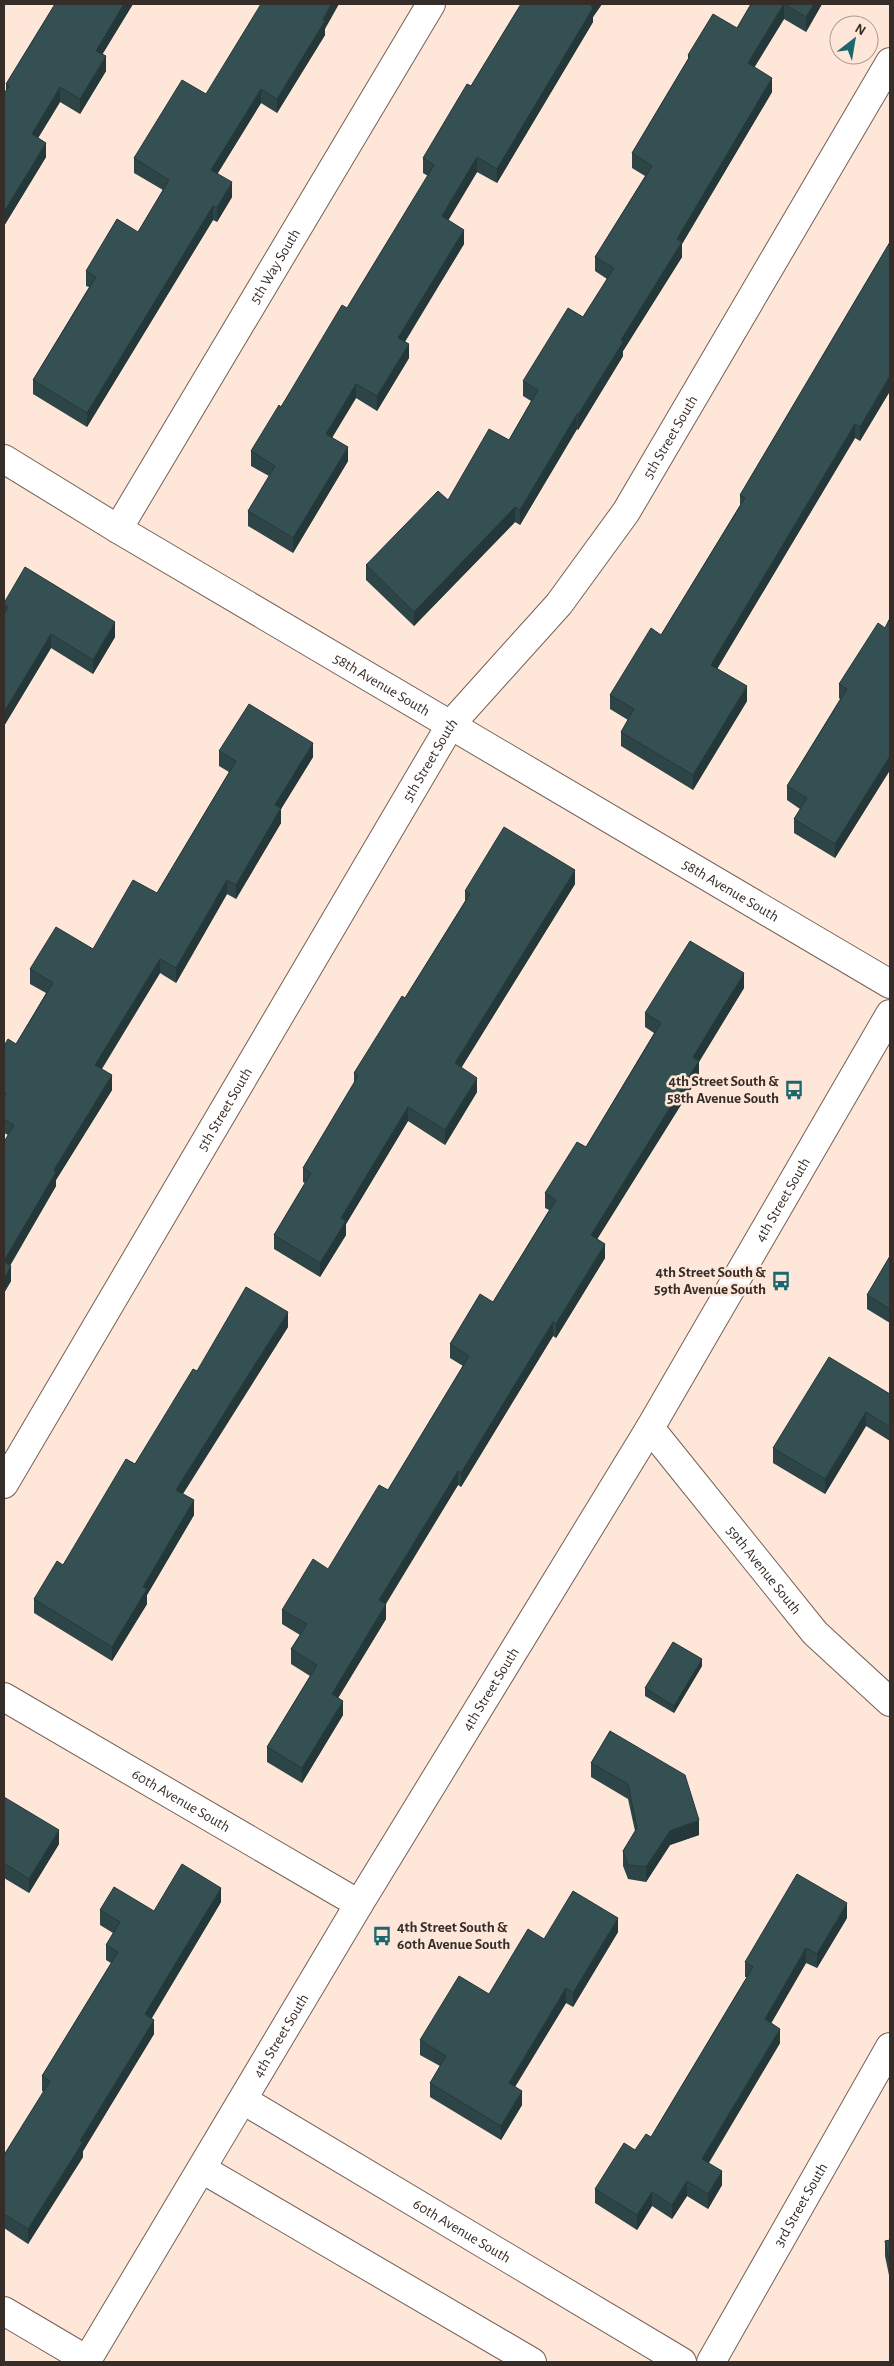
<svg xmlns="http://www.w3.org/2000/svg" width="894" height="2366" viewBox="0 0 894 2366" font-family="'Alegreya Sans',sans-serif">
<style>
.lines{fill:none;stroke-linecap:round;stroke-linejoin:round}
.street-casing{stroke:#756155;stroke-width:30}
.secondary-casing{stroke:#756155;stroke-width:30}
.street{stroke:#fff;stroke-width:28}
.secondary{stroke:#fff;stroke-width:28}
.wall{fill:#2e4547}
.shaded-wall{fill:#253839}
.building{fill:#355052;stroke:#253839}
.labels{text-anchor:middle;stroke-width:5;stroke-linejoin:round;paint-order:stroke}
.street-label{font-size:15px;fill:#362d28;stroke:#fee6d9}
.poi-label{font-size:15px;font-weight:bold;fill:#362d28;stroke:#fee6d9;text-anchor:end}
</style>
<rect width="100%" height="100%" fill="#fee6d9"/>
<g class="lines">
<defs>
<g id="street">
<path id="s1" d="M4 459 118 529 890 984"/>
<path id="s2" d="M118 529 431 4"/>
<path id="s3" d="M650 1428 815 1633 890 1702"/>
<path id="s4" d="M4 1484 451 724 559 604 626 512 890 62"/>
<path id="s5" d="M4 1697 359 1904"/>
<path id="s6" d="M243 2100 682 2362"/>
<polyline points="202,2169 532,2362"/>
<polyline points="4,2311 87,2360"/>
<path id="s7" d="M711 2362 890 2047"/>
</g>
<g id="secondary">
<path id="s8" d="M86 2362 359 1904 650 1428 890 1014"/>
</g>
</defs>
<!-- street casing -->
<use href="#street" class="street-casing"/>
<!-- secondary casing -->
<use href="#secondary" class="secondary-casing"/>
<!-- street -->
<use href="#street" class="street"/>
<!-- secondary -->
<use href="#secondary" class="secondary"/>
</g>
<!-- wall -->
<g class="wall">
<polygon points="55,4 133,4 102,54 106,71 80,114 60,102 38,138 46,157 4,226 4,94 6,90 6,84"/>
<polygon points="521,4 602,4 593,17 593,22 497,183 477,172 448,220 464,244 405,342 409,358 377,411 356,398 332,437 348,461 293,553 248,526 248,511 269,476 251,466 251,451 347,308 428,176 423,173 423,158 471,86"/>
<polygon points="751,4 822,4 806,32 784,19 754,67 772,92 682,244 682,257 623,351 623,356 578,430 577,429 520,525 515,522 414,626 366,580 366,565 448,500 509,440 531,401 523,396 523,381 583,317 607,279 595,271 595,257 645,176 632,168 632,153 688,59 688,55 737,28"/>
<polygon points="325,29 325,35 277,113 261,103 218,173 232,197 217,222 213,220 87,427 33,394 33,380 89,287 86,286 86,271 138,232 163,190 134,173 134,158 206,94"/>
<polygon points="890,242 890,391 860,441 855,438 717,669 747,701 693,790 621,746 621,732 628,720 610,709 610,695 661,635 740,505 740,495"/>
<polygon points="4,603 115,637 93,674 51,648 4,726"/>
<polygon points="890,618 890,770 835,858 794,833 794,819 800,809 787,800 787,786 840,699 839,698 839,684 885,628"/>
<polygon points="219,751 313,757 281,809 281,823 236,899 227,894 176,983 160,973 102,1069 112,1090 56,1180 56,1186 10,1266 11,1281 4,1293 4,1142 8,1135 4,1133 4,1046 16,1044 46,993 30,984 30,969 93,949 157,893 229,772 219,766"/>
<polygon points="575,884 461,1068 477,1092 445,1145 408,1121 346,1224 346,1235 320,1277 274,1249 274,1235 305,1183 303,1182 303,1168 354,1084 354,1073 405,998 465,901 465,891"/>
<polygon points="744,988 699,1061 699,1076 597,1239 605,1258 556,1338 553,1336 461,1487 458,1485 386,1604 386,1619 338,1698 343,1715 302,1783 267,1762 267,1747 310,1676 291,1664 291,1649 300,1635 282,1624 282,1610 328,1569 388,1490 463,1366 450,1358 450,1344 493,1302 549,1210 545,1208 545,1193 586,1147 654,1033 645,1027 645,1013"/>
<polygon points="890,1256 890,1323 867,1309 867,1295"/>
<polygon points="288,1327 183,1494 194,1515 147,1595 147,1604 112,1661 34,1613 34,1599 63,1565 135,1464 197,1371"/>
<polygon points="890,1394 890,1441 866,1426 825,1494 773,1463 773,1448"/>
<polygon points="702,1666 674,1713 645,1696 645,1688"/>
<polygon points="610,1731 699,1835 670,1845 646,1882 628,1879 623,1866 623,1851 635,1831 628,1799 591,1777 591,1763"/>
<polygon points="4,1797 59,1844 29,1893 4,1878"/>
<polygon points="221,1902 152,2018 154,2034 83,2151 83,2157 28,2244 4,2228 4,2155 44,2092 42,2091 42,2076 111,1963 106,1960 106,1945 113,1933 100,1925 100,1910 154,1911"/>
<polygon points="847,1918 817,1968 806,1963 771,2023 780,2043 709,2163 722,2185 708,2209 687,2196 672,2219 652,2206 637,2230 595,2203 595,2189 635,2150 651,2137 747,1977 745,1977 745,1962"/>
<polygon points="618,1932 573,2007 566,2003 515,2086 522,2105 501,2140 430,2097 430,2083 440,2066 420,2055 420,2040 489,1994 544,1939"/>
<polygon points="890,2240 890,2280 885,2256 885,2241"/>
</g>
<!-- shaded-wall -->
<g class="shaded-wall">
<polygon points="124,4 133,4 96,65 96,51"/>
<polygon points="331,4 339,4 325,29 325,35 277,113 277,99"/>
<polygon points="593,4 602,4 593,17 593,22 497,183 497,169"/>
<polygon points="784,4 784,19 748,78 748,63"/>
<polygon points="814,4 822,4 806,32 806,17"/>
<polygon points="106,56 106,71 80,114 80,99"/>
<polygon points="772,78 772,92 682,244 682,257 623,351 623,356 578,430 578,415 621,340 677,239"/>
<polygon points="60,87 60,102 32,148 32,134"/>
<polygon points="261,89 261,103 211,184 211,170"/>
<polygon points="46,143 46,157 4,226 4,212"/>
<polygon points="477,157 477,172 442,231 442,216"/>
<polygon points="232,182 232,197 217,222 217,208"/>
<polygon points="213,206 213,220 87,427 87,413"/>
<polygon points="464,230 464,244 398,352 398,338"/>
<polygon points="409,344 409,358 377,411 377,396"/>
<polygon points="890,376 890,391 860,441 860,427"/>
<polygon points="356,384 356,398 326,448 326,434"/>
<polygon points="577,414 577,429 520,525 520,510"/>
<polygon points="855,424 855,438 711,679 711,665"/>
<polygon points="348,447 348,461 293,553 293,538"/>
<polygon points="515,507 515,522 414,626 414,612"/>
<polygon points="115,622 115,637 93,674 93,660"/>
<polygon points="51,634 51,648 4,726 4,712"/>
<polygon points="747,686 747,701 693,790 693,775"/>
<polygon points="313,743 313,757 281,809 281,823 236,899 236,885 275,805"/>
<polygon points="890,756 890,770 835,858 835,844"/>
<polygon points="575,870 575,884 455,1078 455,1063"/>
<polygon points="227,880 227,894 176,983 176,968"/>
<polygon points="160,959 160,973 95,1079 95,1065"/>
<polygon points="744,973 744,988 693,1072 693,1057"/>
<polygon points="699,1061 699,1076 591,1249 591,1235"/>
<polygon points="112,1075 112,1090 56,1180 56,1186 4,1275 4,1261 54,1170"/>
<polygon points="477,1078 477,1092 445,1145 445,1130"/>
<polygon points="408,1107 408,1121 346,1224 346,1235 320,1277 320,1263 341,1218"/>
<polygon points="605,1244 605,1258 556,1338 556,1324"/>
<polygon points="11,1266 11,1281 4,1293 4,1279"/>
<polygon points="288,1312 288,1327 176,1504 176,1490"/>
<polygon points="553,1322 553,1336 461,1487 461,1473"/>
<polygon points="866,1412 866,1426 825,1494 825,1479"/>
<polygon points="458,1471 458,1485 379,1614 379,1600"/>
<polygon points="194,1500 194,1515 147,1595 147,1604 112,1661 112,1647 143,1587"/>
<polygon points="386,1604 386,1619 332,1708 332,1694"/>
<polygon points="702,1659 702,1666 674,1713 674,1706"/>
<polygon points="343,1701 343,1715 302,1783 302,1768"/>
<polygon points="699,1820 699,1835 670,1845 646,1882 646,1867 670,1831"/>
<polygon points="59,1830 59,1844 29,1893 29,1879"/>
<polygon points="221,1888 221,1902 145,2029 145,2014"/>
<polygon points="847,1903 847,1918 817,1968 817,1954"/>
<polygon points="618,1918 618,1932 573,2007 573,1993"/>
<polygon points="806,1948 806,1963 765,2034 765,2019"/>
<polygon points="566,1988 566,2003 509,2097 509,2083"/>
<polygon points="154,2020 154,2034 83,2151 83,2157 28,2244 28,2229 80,2141"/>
<polygon points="780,2029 780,2043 702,2173 702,2159"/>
<polygon points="522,2091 522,2105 501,2140 501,2126"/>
<polygon points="722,2171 722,2185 708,2209 708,2194"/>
<polygon points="687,2181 687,2196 672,2219 672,2205"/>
<polygon points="652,2192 652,2206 637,2230 637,2215"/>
</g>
<!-- building -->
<g class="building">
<polygon points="55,4 124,4 96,51 106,56 80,99 60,87 32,134 46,143 4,212 4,94 9,86 6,84"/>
<polygon points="261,4 331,4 322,19 325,21 277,99 261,89 211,170 232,182 217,208 213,206 87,413 33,380 96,277 86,271 117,219 138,232 169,180 134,158 182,80 206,94"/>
<polygon points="521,4 593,4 591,6 593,8 497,169 477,157 442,216 464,230 398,338 409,344 377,396 356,384 326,434 348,447 293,538 248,511 275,466 251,451 279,405 281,407 342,305 347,308 434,165 423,158 467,84 471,86"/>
<polygon points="751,4 814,4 806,17 784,4 748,63 772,78 677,239 682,242 621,340 623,342 578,415 577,414 520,510 515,507 414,612 366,565 438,491 448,500 489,429 509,440 538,390 523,381 568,308 583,317 614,268 595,257 652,166 632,153 690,56 688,55 713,14 737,28"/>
<polygon points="890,242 890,376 860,427 855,424 711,665 747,686 693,775 621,732 634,709 610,695 651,628 661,635 745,498 740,495"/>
<polygon points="25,567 115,622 93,660 51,634 4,712 4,614 8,607 4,605 4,603"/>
<polygon points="890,618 890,756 835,844 794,819 807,798 787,786 847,689 839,684 878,623 885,628"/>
<polygon points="249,704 313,743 275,805 281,808 236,885 227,880 176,968 160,959 95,1065 112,1075 54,1170 56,1172 4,1261 4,1142 14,1125 4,1119 4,1097 6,1093 4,1091 4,1046 8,1039 16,1044 53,983 30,969 56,927 93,949 133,880 157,893 236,761 219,751"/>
<polygon points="504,827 575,870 455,1063 477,1078 445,1130 408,1107 341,1218 346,1221 320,1263 274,1235 311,1173 303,1168 358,1076 354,1073 402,996 405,998 470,894 465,891"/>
<polygon points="690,941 744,973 693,1057 699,1061 591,1235 605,1244 556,1324 553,1322 461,1473 458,1471 379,1600 386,1604 332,1694 343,1701 302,1768 267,1747 317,1665 291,1649 307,1624 282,1610 313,1559 328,1569 379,1485 388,1490 469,1356 450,1344 480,1294 493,1302 556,1200 545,1193 577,1142 586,1147 661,1023 645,1013"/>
<polygon points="890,1256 890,1309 867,1295"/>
<polygon points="4,1262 11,1266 4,1279"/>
<polygon points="246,1287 288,1312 176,1490 194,1500 143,1587 147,1589 112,1647 34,1599 57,1561 63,1565 126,1459 135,1464 193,1369 197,1371"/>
<polygon points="829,1357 890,1394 890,1427 866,1412 825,1479 773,1448"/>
<polygon points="673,1642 702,1659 674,1706 645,1688"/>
<polygon points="610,1731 685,1775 699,1820 670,1831 646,1867 628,1865 623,1851 637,1828 628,1784 591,1763"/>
<polygon points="4,1797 59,1830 29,1879 4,1863"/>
<polygon points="182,1864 221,1888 145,2014 154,2020 80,2141 83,2142 28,2229 4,2214 4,2155 50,2081 42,2076 118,1952 106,1945 120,1922 100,1910 114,1887 154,1911"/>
<polygon points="797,1874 847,1903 817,1954 806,1948 765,2019 780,2029 702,2159 722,2171 708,2194 687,2181 672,2205 652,2192 637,2215 595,2189 624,2143 635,2150 646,2134 651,2137 753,1967 745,1962"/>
<polygon points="573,1891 618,1918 573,1993 566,1988 509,2083 522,2091 501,2126 430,2083 446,2056 420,2040 459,1976 489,1994 528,1929 544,1939"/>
<polygon points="890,2240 890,2265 885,2241"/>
</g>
<!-- icons -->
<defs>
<symbol id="bus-bare" viewBox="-9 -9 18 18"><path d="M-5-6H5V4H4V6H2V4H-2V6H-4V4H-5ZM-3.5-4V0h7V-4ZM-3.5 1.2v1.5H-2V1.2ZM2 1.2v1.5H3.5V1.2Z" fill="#1a676e" stroke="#fee6d9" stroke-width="2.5" paint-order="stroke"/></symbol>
</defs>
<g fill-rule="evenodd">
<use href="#bus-bare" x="780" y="1076" width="28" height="28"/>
<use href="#bus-bare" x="767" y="1267" width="28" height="28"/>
<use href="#bus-bare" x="368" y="1922" width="28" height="28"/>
</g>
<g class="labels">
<!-- street labels -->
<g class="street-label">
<text dy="5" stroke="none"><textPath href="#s2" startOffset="306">5th Way South</textPath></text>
<text dy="5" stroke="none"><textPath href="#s4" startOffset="1244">5th Street South</textPath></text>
<text dy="5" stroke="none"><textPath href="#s1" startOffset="440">58th Avenue South</textPath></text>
<text dy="5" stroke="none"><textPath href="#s4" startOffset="840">5th Street South</textPath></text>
<text dy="5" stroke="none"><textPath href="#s1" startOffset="845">58th Avenue South</textPath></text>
<text dy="5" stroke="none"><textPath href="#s4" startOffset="435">5th Street South</textPath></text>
<text dy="5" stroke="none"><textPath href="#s8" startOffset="1355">4th Street South</textPath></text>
<text dy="5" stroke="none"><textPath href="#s3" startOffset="182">59th Avenue South</textPath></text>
<text dy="5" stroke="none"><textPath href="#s8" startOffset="785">4th Street South</textPath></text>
<text dy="5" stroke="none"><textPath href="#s5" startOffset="205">60th Avenue South</textPath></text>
<text dy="5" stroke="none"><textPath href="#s8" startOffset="380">4th Street South</textPath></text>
<text dy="5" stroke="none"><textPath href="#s7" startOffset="181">3rd Street South</textPath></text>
<text dy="5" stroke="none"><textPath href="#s6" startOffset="255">60th Avenue South</textPath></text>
</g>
<!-- poi labels -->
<g class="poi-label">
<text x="779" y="1086">4th Street South &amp;<tspan x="779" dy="17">58th Avenue South</tspan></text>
<text x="766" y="1277">4th Street South &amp;<tspan x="766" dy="17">59th Avenue South</tspan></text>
<text x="397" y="1932" text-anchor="start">4th Street South &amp;<tspan x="397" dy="17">60th Avenue South</tspan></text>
</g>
</g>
<!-- border -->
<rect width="894" height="2366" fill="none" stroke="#362d28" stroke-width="10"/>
<!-- north arrow -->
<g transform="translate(854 40) rotate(31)"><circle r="24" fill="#fee6d9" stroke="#ae9c92"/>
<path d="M0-4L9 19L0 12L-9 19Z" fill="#1a676e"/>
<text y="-8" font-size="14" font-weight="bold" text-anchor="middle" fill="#362d28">N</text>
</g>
</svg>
